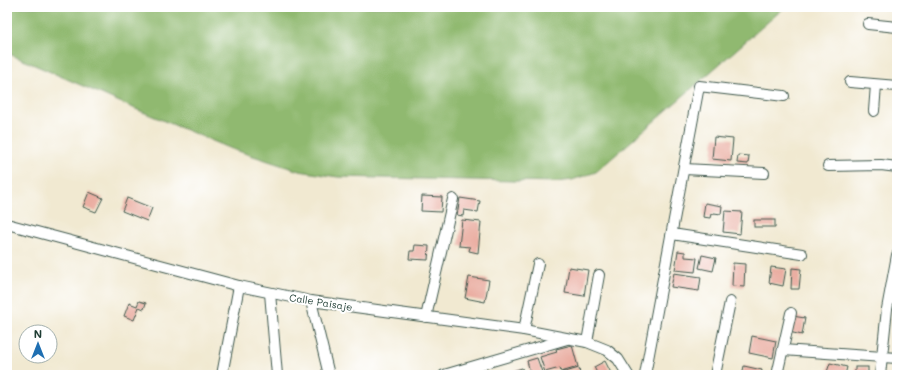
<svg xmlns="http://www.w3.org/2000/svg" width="904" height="382" viewBox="0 0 904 382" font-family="Mali,sans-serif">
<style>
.forest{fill:#90b970;stroke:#587b52}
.building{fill:#eaaea2}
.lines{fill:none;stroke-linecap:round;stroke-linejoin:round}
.minor-casing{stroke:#3e574c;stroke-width:12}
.minor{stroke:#fff;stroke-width:10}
.labels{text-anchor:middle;stroke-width:4;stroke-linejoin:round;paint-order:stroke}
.street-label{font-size:10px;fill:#1f3d34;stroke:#fff}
</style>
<rect width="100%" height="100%" fill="#fff"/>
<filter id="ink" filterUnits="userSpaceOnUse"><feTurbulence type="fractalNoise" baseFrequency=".025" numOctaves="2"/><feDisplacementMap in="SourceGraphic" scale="8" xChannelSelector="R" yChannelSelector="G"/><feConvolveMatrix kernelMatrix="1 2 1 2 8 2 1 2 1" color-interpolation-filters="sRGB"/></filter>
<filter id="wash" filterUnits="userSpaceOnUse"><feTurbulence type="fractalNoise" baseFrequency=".012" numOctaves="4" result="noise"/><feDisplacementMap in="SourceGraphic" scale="16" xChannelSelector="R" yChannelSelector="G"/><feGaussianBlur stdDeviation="0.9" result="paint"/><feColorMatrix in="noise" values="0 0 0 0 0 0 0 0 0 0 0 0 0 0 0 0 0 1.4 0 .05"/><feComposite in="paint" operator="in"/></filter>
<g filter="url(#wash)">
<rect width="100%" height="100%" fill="#f1e9d1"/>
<!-- forest -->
<polygon class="forest" points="7,7 785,7 596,172 572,180 557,182 338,177 299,171 232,149 138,110 7,53"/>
<g id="blocks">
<!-- building -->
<g class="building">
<polygon points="714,137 733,139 731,161 712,159"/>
<polygon points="738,155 749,156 748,164 737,163"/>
<polygon points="89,192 103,198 96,212 83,207"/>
<polygon points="422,196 442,197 441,212 421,211"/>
<polygon points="127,198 152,208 147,221 122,211"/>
<polygon points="460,198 480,201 478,212 464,210 463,216 457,215"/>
<polygon points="705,203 722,206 721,214 714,213 713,215 711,214 710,218 703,217"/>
<polygon points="725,211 742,212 740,234 723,232"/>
<polygon points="462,220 481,222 478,253 469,251 470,247 459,246"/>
<rect x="754" y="220" width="21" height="7"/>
<polygon points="415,245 429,246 428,260 409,259 410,251 414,251"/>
<polygon points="678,251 685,252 685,257 697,258 695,272 675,270"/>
<polygon points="702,255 716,258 713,271 699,268"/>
<polygon points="733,263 745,264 744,287 732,286"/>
<polygon points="569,267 588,270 584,296 565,293"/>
<polygon points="771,267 786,269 783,286 769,283"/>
<polygon points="792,268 801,269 799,289 791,289"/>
<polygon points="674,273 701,277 699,291 671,287"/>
<polygon points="469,277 489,280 485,302 465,298"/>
<polygon points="139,301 146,303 144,309 139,307 134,320 124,316 129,303 137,306"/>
<polygon points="792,316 805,318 802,335 789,332"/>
<polygon points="752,336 776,341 773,358 749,353"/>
<polygon points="572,345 578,367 561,372 560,368 545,372 540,357 557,352 556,349"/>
<polygon points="537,358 542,372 531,375 527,361"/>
<polygon points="605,361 612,375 598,375 594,367"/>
<polygon points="830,363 847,367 845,375 826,375"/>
<polygon points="744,366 762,370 761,375 742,375"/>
<rect x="855" y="367" width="13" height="8"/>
<polygon points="522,368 524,375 507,375 506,373"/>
<polygon points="579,368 580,375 563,375 562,373"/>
</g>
</g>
</g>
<g filter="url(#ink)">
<use href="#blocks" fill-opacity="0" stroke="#3e574c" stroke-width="1"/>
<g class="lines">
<defs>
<g id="minor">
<polyline points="868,24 897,27"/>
<polyline points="850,82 897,86"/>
<polyline points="874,111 876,85"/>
<polyline points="828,166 881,165 897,167"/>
<polyline points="684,169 764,173"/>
<polyline points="7,224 239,286 311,301 524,330 587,342 607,350 618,359 628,375"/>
<polyline points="672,234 802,254"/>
<polyline points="270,293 277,375"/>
<polyline points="311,301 329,375"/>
<polyline points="426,317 453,199"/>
<polyline points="524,330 538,264"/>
<polyline points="587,342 599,275"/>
<polyline points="783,350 897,358"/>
<polyline points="222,375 239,286"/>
<polyline points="444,375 567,339"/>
<polyline points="645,375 699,86 784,96"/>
<polyline points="715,375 730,302"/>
<polyline points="777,375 791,313"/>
<polyline points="880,375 887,309 897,255"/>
</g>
</defs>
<!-- minor casing -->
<use href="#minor" class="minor-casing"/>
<!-- minor -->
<use href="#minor" class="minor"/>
</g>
</g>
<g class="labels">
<!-- street labels -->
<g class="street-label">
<text transform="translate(321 302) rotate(9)" y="4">Calle Paisaje</text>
</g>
</g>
<!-- margin -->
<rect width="904" height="382" fill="none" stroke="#fff" stroke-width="24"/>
<!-- north arrow -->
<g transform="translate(38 344)"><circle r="19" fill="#ffffff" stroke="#a5b1ae"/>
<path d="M0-3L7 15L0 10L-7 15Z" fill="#1f6fb2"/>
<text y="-6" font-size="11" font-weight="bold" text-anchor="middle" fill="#1f3d34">N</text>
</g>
</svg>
